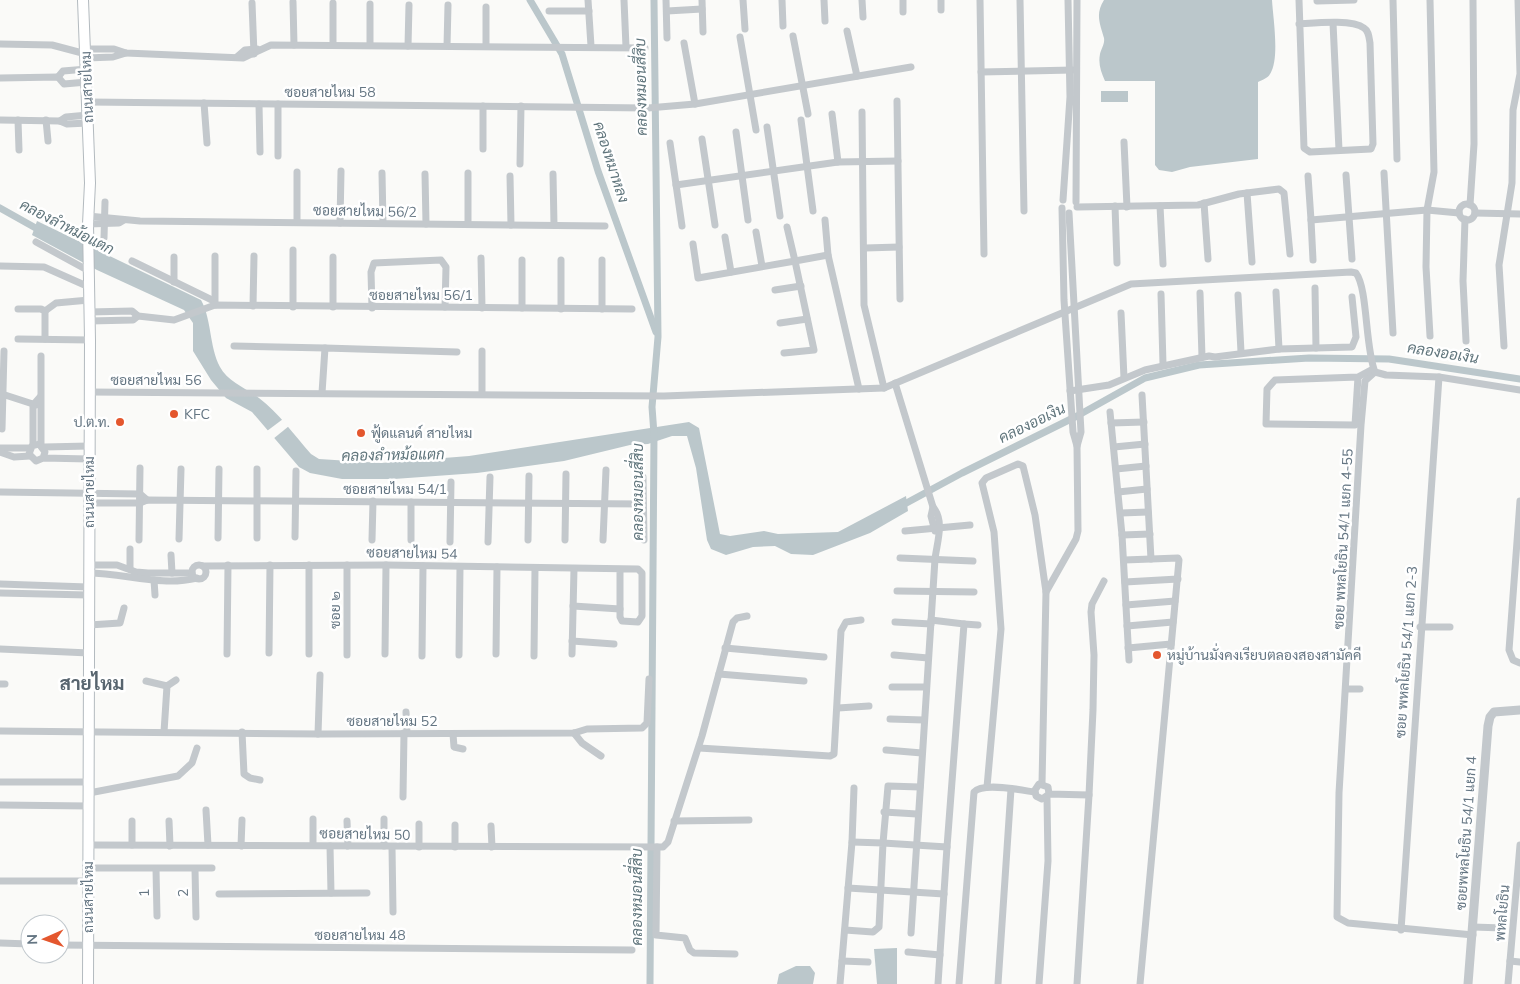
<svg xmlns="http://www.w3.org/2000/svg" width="1520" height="984" viewBox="0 0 1520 984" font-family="Mulish,Sarabun,sans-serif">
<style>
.water{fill:#bbc7cb}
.pier{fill:#fafaf8}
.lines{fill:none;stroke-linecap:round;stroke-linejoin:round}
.canal{stroke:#bbc7cb;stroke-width:7}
.secondary-casing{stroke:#b3babf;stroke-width:12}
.minor{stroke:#c3c8cc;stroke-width:7}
.tertiary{stroke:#c3c8cc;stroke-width:9}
.secondary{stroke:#fff;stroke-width:10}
.poi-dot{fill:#e4572e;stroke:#fff;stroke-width:2}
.labels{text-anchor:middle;stroke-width:5;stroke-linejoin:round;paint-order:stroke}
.street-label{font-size:14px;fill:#657683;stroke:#fff}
.poi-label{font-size:14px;fill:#657683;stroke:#fff;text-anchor:start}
.water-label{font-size:15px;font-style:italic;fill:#60757c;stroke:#fff}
.district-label{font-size:19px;font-weight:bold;fill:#57646e;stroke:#fff}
</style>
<rect width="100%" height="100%" fill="#fafaf8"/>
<!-- water -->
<g class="water">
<path d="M1104 0H1272C1273 18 1280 59 1270 74 1268 78 1262 80 1258 82V159L1190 167 1172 172 1159 170 1155 165V81H1105C1101 72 1098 64 1100 54 1101 49 1105 44 1104 38 1100 24 1095 14 1104 0Z"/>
<rect x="1101" y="91" width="27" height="11"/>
<path d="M37 221 201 300C212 320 209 346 220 367 227 381 246 388 259 398 279 413 294 435 311 454L319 459 381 463 469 456 689 422 699 428 720 534 730 536 764 531 778 534 838 532 906 496 908 511 870 533 813 555 791 554 775 546 753 547 726 555 711 549 707 540 696 468 687 436H672L648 444 630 445 564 461 477 473 394 479H342L310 473 299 467 252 412 226 398 211 380 193 351V323L184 310 97 270 32 235Z"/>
<polygon points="897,948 897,984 877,984 874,949"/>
<polygon points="796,966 810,966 815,973 813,984 777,984 779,974"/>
</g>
<!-- pier -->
<polygon class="pier" points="283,419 289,426 273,439 267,431"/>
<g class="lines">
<!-- canal -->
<g class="canal">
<polyline points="530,0 562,54 598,171 656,332"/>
<polyline points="0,208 41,231"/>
<polyline points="899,507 962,473 1077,416 1145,378 1199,365 1309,358 1389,359 1520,379"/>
<polyline points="650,984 654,434 652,407 658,337 654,0"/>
</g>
<defs>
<polyline id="secondary" points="83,0 90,183 88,224 90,340 88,984"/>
</defs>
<!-- secondary casing -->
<use href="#secondary" class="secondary-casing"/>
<!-- minor -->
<g class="minor">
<polyline points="588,0 591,46"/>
<polyline points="624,0 626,47"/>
<polyline points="666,0 667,38"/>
<polyline points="702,0 703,32"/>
<polyline points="743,0 745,29"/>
<polyline points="782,0 783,26"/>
<polyline points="824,0 825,21"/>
<polyline points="862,0 863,17"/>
<polyline points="903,0 903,12"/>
<polyline points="941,0 941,10"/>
<polyline points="980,0 984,254"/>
<polyline points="1020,0 1024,211"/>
<path d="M1299 0 1304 148 1310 152 1371 149 1373 144 1370 43C1369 38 1369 31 1364 28 1352 19 1315 23 1299 24"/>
<polyline points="1393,0 1397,159"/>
<polyline points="1317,1 1354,0"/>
<polyline points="293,2 294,45"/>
<polyline points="252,3 254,54"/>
<polyline points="333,3 333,45"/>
<polyline points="370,4 370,45"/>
<polyline points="486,7 486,46"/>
<polyline points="549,11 589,11"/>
<polyline points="667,11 702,9"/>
<polyline points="1333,23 1339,150"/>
<polyline points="847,31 857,76"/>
<polyline points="793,36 808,114"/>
<polyline points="740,37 756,130"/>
<polyline points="684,43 695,104"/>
<polyline points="0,44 52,45 86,54"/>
<polyline points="408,46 409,5"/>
<polyline points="447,46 448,5"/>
<polyline points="86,49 114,49 126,53 243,58 271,45 645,48"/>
<polyline points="237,57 245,50 257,49"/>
<polyline points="86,58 113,57 126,53"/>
<polyline points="981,72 1073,70"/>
<polyline points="58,77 63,71 87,69"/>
<polyline points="0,78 58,77 64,84 87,82"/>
<polyline points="897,101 900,299"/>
<polyline points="88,102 648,108 695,104 911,67"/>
<polyline points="204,103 207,143"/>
<polyline points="259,104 260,152"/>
<polyline points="278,104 278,156"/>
<polyline points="862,112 864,305 884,388"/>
<polyline points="832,114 838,162"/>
<polyline points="0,120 60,121 67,124 88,123"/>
<polyline points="18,120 19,150"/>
<polyline points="46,120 48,141"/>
<polyline points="801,120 813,211"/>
<polyline points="60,121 66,117 88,115"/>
<polyline points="767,127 780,216"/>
<polyline points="736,132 748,220"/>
<polyline points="702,139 715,225"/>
<polyline points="1124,142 1127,207"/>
<polyline points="670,143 682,226"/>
<polyline points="483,149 483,106"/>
<polyline points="520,164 521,106"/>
<polyline points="382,173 383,223"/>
<polyline points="468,173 468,224"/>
<polyline points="1384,173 1393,333"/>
<polyline points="425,174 426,224"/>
<polyline points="553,174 554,225"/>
<polyline points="1346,175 1352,259"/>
<polyline points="510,176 511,225"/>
<polyline points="1308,176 1311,220 1427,210 1459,213"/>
<polyline points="676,185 838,162 898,161"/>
<polyline points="1247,193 1252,262"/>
<polyline points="1063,200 1070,97 1068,0"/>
<polyline points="1076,202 1077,0"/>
<polyline points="1204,203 1208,259"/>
<circle cx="1467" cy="212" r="8"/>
<polyline points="1470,205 1474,144 1473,0"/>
<polyline points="1115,206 1117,263"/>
<polyline points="1160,206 1163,264"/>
<polyline points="1077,207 1198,205 1239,194 1279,189 1284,193 1290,254"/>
<polyline points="1062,208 1064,300 1073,432 1077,446"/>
<polyline points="1475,213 1520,214"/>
<polyline points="88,216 140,221 605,226"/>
<polyline points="1465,219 1463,281 1466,341"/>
<polyline points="825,220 828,255 859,389"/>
<polyline points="1311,220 1313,260"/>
<polyline points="297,222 297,172"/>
<polyline points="340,223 341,171"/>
<polyline points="88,224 119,223 124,220"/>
<polyline points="756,232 762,266"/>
<polyline points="725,237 731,272"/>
<polyline points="104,238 105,202"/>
<polyline points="36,242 89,271"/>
<polyline points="693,244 698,278 795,261 787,227"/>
<polyline points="865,248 899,247"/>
<polyline points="215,256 215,305"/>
<polyline points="174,257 174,282"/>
<polyline points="481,258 482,308"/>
<polyline points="561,260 561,309"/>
<polyline points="602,260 602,309"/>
<polyline points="132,261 214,301"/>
<polyline points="0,266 44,267 89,287"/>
<polyline points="1315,288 1316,348"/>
<polyline points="775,290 801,286"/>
<polyline points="1276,292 1279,349"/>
<polyline points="1200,293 1202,357"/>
<polyline points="1161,294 1163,364"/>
<polyline points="1238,295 1241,352"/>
<polyline points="253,306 254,256"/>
<polyline points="293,307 293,250"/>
<polyline points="333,307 333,257"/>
<polyline points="372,308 371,272 374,263 441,260 446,267 445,307"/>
<polyline points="522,308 522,260"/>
<polyline points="18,309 41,309 45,311 45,339"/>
<polyline points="45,311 56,303 89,300"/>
<polyline points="89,312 132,311 138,316 174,320 215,305 632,309"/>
<polyline points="1121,313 1124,378"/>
<polyline points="89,321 133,320 138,316"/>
<polyline points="780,323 807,319"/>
<polyline points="1430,336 1426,267 1427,210 1434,172 1430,0"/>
<polyline points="18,339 90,340"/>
<polyline points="234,346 325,348"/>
<polyline points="1504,346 1499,265 1512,183 1513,110 1520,74 1518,0"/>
<polyline points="784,353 814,350 795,261 828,255"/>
<polyline points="1375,372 1365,381 1361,425 1339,793 1337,917 1348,923 1473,935"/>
<polyline points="1358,377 1355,425 1266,424 1267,389 1275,380 1358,377 1371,370"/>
<path d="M895 383 933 507C945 521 937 542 935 559L911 933"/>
<polyline points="1070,391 1109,385 1145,370 1209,356 1215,357 1279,349 1352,347 1356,337 1352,297"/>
<path d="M89 392 664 396 884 388 1131 284 1351 272 1356 273C1368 289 1365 348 1375 372L1386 375 1439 377 1520 390"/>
<polyline points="322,393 325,348 457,352"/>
<polyline points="2,394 36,405"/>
<polyline points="482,394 482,351"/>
<polyline points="1142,395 1151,559"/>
<polyline points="1110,412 1122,535 1129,660"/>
<polyline points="1111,423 1144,422"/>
<polyline points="2,429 4,351"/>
<polyline points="33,445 33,405 40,397"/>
<polyline points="41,445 41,356"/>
<polyline points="44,447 89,446"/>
<polyline points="1114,447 1145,444"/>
<polyline points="0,448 30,448"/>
<polyline points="0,452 14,457 30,456"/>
<polyline points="43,458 45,452 39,444 32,446 29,454 36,461 43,458 89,459"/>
<polyline points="1116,469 1146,466"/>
<polyline points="643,477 644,540"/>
<polyline points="0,492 140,494 147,500"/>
<polyline points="1118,492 1147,489"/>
<polyline points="1520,501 1509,650 1513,660 1520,663"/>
<polyline points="411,502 411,540"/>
<polyline points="89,503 140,503 147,500 643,504"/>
<polyline points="933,507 931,516 935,531"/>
<polyline points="1121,513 1148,512"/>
<polyline points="905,531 970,525"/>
<polyline points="1122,535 1150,534"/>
<polyline points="295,537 296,471"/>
<polyline points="218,538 219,469"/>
<polyline points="257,538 257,469"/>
<polyline points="179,539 181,469"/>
<polyline points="139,540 140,468"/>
<polyline points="372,540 373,501"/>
<polyline points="528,540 529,476"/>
<polyline points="565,540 566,474"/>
<polyline points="603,540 606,470"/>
<polyline points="450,542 451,482"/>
<polyline points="488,542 490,477"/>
<polyline points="171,555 172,573"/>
<polyline points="900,558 973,561"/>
<polyline points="1124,560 1178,558 1179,560 1140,984"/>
<polyline points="89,565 117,565 136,572 148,573 192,573"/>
<circle cx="199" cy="572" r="7"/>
<polyline points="203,566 386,565 638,569 642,573 642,616 638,622 622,621 620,617 620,569"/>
<polyline points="130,569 130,549"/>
<path d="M88 573C125 573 160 587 197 578"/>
<polyline points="154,580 155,595"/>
<polyline points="1125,582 1178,579"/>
<polyline points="0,584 88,587"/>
<polyline points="897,591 974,592"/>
<polyline points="0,593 88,595"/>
<polyline points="1126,605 1175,601"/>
<polyline points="573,606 620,609"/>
<polyline points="895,622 931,624"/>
<polyline points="964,624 978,625"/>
<polyline points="89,625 120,623 124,608"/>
<polyline points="1127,626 1173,622"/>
<polyline points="1420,627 1450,627"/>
<polyline points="572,641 614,644"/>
<polyline points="725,648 824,657"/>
<polyline points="1128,648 1171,644"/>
<polyline points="0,649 89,653"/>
<polyline points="269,653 270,565"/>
<polyline points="227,654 228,565"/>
<polyline points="309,654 309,565"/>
<polyline points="385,654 386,565"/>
<polyline points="496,654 497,567"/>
<polyline points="572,654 574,569"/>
<polyline points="347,655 347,565"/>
<polyline points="459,655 460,567"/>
<polyline points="894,655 928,658"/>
<polyline points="422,656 423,566"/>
<polyline points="534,656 535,568"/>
<polyline points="719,674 804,681"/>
<polyline points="146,681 167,686"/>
<polyline points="0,684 5,684"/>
<polyline points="892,687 926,687"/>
<polyline points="1346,689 1360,689"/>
<polyline points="838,708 869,706"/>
<polyline points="406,712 407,733"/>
<polyline points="890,719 924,720"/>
<polyline points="0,731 320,734 574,733 587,729 642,728 647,723 649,679"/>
<polyline points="164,732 167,686 176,680"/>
<polyline points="242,732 244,774 250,778 260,780"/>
<polyline points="574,733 582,743 601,756"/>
<polyline points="318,734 320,675"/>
<polyline points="453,734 454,747 463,749"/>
<polyline points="699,748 830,756 834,754 841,631 846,622 861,620"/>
<polyline points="886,750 922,753"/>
<polyline points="0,782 89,782"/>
<polyline points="1042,784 1046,592 1076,539 1078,531 1077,446 1081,432 1069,213"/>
<polyline points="920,787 888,786 883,843 947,847 964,624 931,620"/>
<polyline points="987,787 1001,629 994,532 982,483 986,478 1018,464 1023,466 1035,515 1046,592"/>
<polyline points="89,793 178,776 192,763 197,748"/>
<polyline points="1049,794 1048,787 1039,784 1035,790 1036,796 1042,799 1049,794 1089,795 1093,710 1094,655 1091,612 1092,604 1104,581"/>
<polyline points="403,797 404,733"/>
<polyline points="0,805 89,806"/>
<polyline points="206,810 208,845"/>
<polyline points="884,812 917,814"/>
<polyline points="132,821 132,845"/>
<polyline points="169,821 170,846"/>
<polyline points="347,821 348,846"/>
<polyline points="674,821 749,820"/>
<polyline points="455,825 455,847"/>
<polyline points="491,826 492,847"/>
<polyline points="88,845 663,847 668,842 702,736 733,622 737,618 747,616"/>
<polyline points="313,845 313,819"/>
<polyline points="241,846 242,820"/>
<polyline points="330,846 331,893"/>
<polyline points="384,846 384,819"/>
<polyline points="392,847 393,912"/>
<polyline points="419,847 419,824"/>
<polyline points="657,847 656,935 685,938 690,950 694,953 735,954"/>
<polyline points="88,868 212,868"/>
<polyline points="156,869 157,916"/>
<polyline points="195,869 196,917"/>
<polyline points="0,881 88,881"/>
<polyline points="848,888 944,894"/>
<polyline points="219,894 367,893"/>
<polyline points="1473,927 1503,928"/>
<polyline points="845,930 873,932 879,927 883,843 852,842"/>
<polyline points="1401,930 1439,377"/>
<polyline points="0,943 30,944"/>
<polyline points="60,945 632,950"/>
<polyline points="908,952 940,955"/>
<polyline points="842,961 868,962"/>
<polyline points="1510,961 1520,962"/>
<polyline points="840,984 852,842 854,788"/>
<polyline points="938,984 947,847"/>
<path d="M959 984 974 792C983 782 1021 790 1034 792"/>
<polyline points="998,984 1011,789"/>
<polyline points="1039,984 1048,861 1047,798"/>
<polyline points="1077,984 1089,795"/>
<polyline points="1508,984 1520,845"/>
</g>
<!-- tertiary -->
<polyline class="tertiary" points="1468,984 1488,726 1490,717 1494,712 1520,710"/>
<!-- secondary -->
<use href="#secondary" class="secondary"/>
</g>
<!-- markers -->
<g class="poi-dot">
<circle cx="174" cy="414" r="5"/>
<circle cx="120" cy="422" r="5"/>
<circle cx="361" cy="433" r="5"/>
<circle cx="1157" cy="655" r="5"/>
</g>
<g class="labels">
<!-- street labels -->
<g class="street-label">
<text transform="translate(87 87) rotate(-92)" y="5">ถนนสายไหม</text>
<text x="330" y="97">ซอยสายไหม 58</text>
<text transform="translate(365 211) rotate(1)" y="5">ซอยสายไหม 56/2</text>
<text x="421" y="300">ซอยสายไหม 56/1</text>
<text x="156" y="385">ซอยสายไหม 56</text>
<text x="395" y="494">ซอยสายไหม 54/1</text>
<text transform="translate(89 492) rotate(-90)" y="5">ถนนสายไหม</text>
<text transform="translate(1343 539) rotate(-87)" y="5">ซอย พหลโยธิน 54/1 แยก 4-55</text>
<text transform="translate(412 553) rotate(1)" y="5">ซอยสายไหม 54</text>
<text transform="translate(335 610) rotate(-90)" y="5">ซอย ๒</text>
<text transform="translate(1406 652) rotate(-86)" y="5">ซอย พหลโยธิน 54/1 แยก 2-3</text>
<text x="392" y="726">ซอยสายไหม 52</text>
<text transform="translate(1466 833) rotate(-86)" y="5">ซอยพหลโยธิน 54/1 แยก 4</text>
<text transform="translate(365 834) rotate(1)" y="5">ซอยสายไหม 50</text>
<text transform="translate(144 893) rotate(-91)" y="5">1</text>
<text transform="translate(183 893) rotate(-91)" y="5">2</text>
<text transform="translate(88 897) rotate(-90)" y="5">ถนนสายไหม</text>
<text transform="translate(1502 913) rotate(-85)" y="5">พหลโยธิน</text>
<text x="360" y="940">ซอยสายไหม 48</text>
</g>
<!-- poi labels -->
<g class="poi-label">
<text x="184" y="419">KFC</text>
<text x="110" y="427" text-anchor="end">ป.ต.ท.</text>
<text x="371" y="438">ฟู้ดแลนด์ สายไหม</text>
<text x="1167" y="660">หมู่บ้านมั่งคงเรียบตลองสองสามัคคี</text>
</g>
<!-- water labels -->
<g class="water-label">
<text transform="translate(641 87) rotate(-91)" y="5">คลองหมอนสี่สิบ</text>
<text transform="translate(611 162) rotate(72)" y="5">คลองหมาหลง</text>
<text transform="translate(67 227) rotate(27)" y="5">คลองลำหม้อแตก</text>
<text transform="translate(1443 353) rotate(9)" y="5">คลองออเงิน</text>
<text transform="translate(1032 423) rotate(-26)" y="5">คลองออเงิน</text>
<text transform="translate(393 455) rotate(-1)" y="5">คลองลำหม้อแตก</text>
<text transform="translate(638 492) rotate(-90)" y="5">คลองหมอนสี่สิบ</text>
<text transform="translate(637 897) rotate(-90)" y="5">คลองหมอนสี่สิบ</text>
</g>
<!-- district labels -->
<g class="district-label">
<text x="92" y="690">สายไหม</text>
</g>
</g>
<!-- north arrow -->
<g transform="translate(45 939) rotate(268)"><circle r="24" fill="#ffffff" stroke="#c1c8cd"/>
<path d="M0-4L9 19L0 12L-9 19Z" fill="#e4572e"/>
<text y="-8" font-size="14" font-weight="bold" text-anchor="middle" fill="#657683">N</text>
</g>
</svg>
